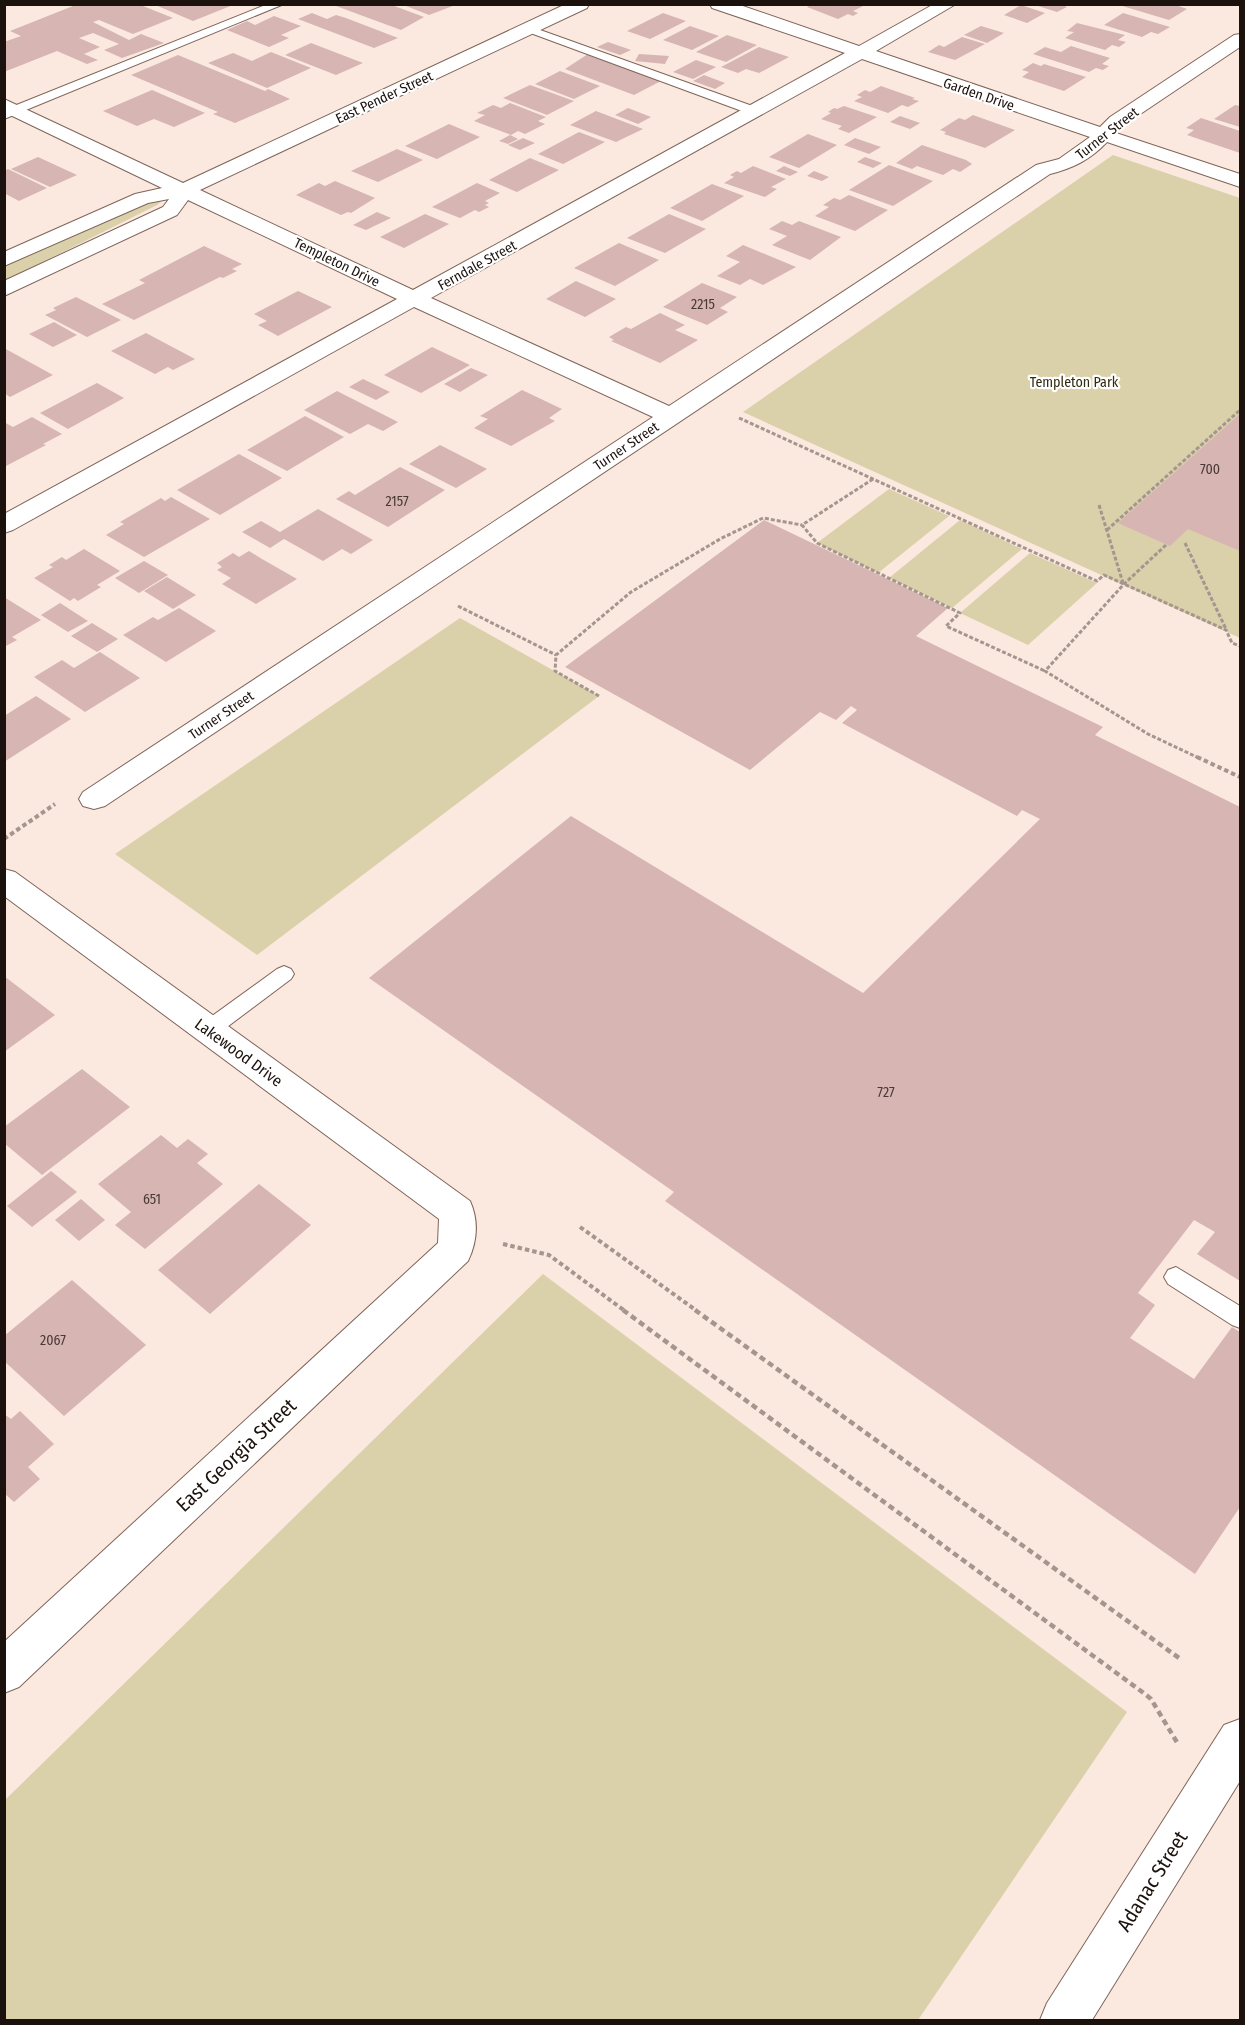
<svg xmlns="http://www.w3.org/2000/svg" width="1245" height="2025" viewBox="0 0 1245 2025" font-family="'Fira Sans Condensed',sans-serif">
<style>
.green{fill:#dad0a9}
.building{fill:#d6b5b3}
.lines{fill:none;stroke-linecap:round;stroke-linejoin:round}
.service-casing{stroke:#7f6559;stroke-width:2}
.minor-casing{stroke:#7f6559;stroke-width:2}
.path-far2{stroke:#a4968f;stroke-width:3;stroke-dasharray:4 2;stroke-linecap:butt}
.path-far1{stroke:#a4968f;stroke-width:4;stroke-dasharray:4.5 3;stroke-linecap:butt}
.path{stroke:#a4968f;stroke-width:4.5;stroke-dasharray:6 4;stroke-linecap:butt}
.service{fill:#fff;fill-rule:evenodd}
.minor{fill:#fff;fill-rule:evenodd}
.labels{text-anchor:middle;stroke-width:4.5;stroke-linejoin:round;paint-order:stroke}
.far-street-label{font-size:14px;fill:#1b110d;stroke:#fff}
.number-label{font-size:14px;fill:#4a3a36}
.far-park-label{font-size:14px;fill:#322b0f;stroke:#fff}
.street-label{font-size:16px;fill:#1b110d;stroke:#fff}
.near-street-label{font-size:20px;fill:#1b110d;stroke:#fff}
</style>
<rect width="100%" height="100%" fill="#fbe9e0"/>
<!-- green -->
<g class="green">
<polygon points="1113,155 1240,198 1240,638 743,412"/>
<polygon points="158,199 162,201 157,205 5,281 5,266"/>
<polygon points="889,489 949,516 878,573 817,543"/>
<polygon points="960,520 1022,549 952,608 889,578"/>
<polygon points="1030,553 1097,583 1028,645 960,613"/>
<polygon points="460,618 599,696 257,955 115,854"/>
<polygon points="543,1274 1127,1712 918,2020 5,2020 5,1800"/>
</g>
<!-- building -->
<g class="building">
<polygon points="78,4 138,4 173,18 133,34 99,20 93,22 129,40 141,34 164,43 122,58 104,50 119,44 93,33 79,38 100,47 84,54 98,60 87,64 57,51 4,72 4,42 21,36 10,31"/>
<polygon points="153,4 233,4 233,5 193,21"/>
<polygon points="340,4 389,4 424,17 401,30 336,6"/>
<polygon points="401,4 458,4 429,15"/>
<polygon points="811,4 859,4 863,6 853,11 858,13 853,16 848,14 838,19 807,7"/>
<polygon points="1060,4 1067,7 1057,12 1035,5"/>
<polygon points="1173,4 1187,9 1169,20 1119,5"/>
<polygon points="1021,5 1045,13 1027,23 1004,15"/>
<polygon points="312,13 327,19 336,15 346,18 398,38 374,48 298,19"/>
<polygon points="663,13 686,21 650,39 627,31"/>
<polygon points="1123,13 1170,27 1158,34 1151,32 1142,37 1104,25"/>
<polygon points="274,16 301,26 281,35 289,38 269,47 227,30 247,21 255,25"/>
<polygon points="1077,23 1125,35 1118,40 1126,42 1119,47 1112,45 1105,50 1065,38 1074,32 1067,31"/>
<polygon points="690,26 719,36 692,50 663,40"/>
<polygon points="981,26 1004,33 987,43 964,35"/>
<polygon points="727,35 757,45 726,62 696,52"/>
<polygon points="962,37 985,44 955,60 928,52 939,45 944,47"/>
<polygon points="608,42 631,50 620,55 597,47"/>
<polygon points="311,43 363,63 336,75 285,55"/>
<polygon points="1071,46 1110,58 1102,64 1109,66 1103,70 1096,68 1089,72 1033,54 1045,47 1061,52"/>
<polygon points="759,47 789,57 759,73 746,69 738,73 721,67"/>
<polygon points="271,52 311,68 267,88 208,63 233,53 252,61"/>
<polygon points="588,54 661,81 634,95 565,69"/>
<polygon points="639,54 669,56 665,64 635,61"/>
<polygon points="178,55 265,91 268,89 290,99 235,123 213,114 218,112 131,75"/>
<polygon points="696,60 716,67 693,79 673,72"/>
<polygon points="1033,63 1041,66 1044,64 1086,77 1064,91 1022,77 1029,72 1022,70"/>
<polygon points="560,71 600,86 574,99 535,84"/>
<polygon points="704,75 725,83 715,89 693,81"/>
<polygon points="530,85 574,101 547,115 503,98"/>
<polygon points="881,86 915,98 912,99 919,101 908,107 902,105 888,113 854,101 862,97 857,95 865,90 870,92"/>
<polygon points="152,90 205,113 174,127 154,119 137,126 103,111"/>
<polygon points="510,103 546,117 538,121 545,124 525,134 518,131 511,135 474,121 485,115 477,113 493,105 501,108"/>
<polygon points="1235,105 1240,106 1240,127 1214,119"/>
<polygon points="844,106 877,117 849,133 838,129 842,126 821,119 831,113 828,112 834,108 837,109"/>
<polygon points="628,108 651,117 638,124 615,115"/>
<polygon points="596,111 643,129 616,142 570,125"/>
<polygon points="973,115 1015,130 985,148 944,134 946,132 940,130 959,118 965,120"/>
<polygon points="900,116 920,123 910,129 890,122"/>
<polygon points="1201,118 1240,131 1240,153 1187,135 1194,130 1186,128"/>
<polygon points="449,124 480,137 437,159 405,146"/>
<polygon points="579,132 605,142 563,164 538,154"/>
<polygon points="808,134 837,145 799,168 769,157"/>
<polygon points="510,135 518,139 508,144 499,141"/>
<polygon points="523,138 535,143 520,150 508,145"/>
<polygon points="855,138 881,147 869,154 844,145"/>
<polygon points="922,145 966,160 972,164 960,172 953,169 943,175 917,166 912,169 896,163"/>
<polygon points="397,149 423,160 378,182 351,171"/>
<polygon points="38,157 77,175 50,187 11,169"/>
<polygon points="865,157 882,163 873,168 857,162"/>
<polygon points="530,158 559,170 517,192 489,180"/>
<polygon points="889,165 933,181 893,206 849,190"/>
<polygon points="753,166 786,179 771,187 777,189 765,197 724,183 734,177 730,175 737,171 741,173"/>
<polygon points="784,166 798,172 790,176 776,171"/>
<polygon points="8,169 47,188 19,201 4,193 4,171"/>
<polygon points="814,171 829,177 822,181 807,176"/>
<polygon points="335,181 375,198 351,213 348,212 341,215 296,195 319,183 325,186"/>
<polygon points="477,183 500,193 485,201 489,203 485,205 489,207 479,212 475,210 460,218 432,207"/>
<polygon points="712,184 744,196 702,221 670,208"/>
<polygon points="849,195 888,210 855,231 815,216 829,207 823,205 834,198 840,200"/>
<polygon points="377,212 391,218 366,230 353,225"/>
<polygon points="425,214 449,224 404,248 380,237"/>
<polygon points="669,214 706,229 665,253 627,238"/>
<polygon points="782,221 792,225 799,221 841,237 810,260 772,245 787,236 769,229"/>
<polygon points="619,243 659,260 615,286 574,268"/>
<polygon points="743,245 789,264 796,267 763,285 750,279 740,285 717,276 740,262 726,256"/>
<polygon points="204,246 242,264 232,269 237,271 223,278 220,277 134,320 102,304 145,283 139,280"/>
<polygon points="576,281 616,299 585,317 546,299"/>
<polygon points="702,283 737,297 720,308 728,312 707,325 663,307"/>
<polygon points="298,291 332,307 278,336 258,325 267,321 254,314"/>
<polygon points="76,297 121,320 87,337 45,315 56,310 53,308"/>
<polygon points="660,313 685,325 675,330 698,340 660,363 611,341 614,340 609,337 626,327 631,329"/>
<polygon points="54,322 77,335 53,347 29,334"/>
<polygon points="146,333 195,359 173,370 168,367 155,374 111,351"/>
<polygon points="432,347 470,365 421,393 384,375"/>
<polygon points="4,348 53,375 10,397 4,393"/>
<polygon points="471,368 488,375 460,392 444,384"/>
<polygon points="363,379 390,392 376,400 349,387"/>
<polygon points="97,383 124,398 68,429 40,413"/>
<polygon points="522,390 562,409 549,418 555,421 511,446 474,428 488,419 480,416"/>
<polygon points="337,391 398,422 383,431 368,424 350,434 304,410"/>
<polygon points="1240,414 1240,551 1188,529 1170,546 1118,523"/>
<polygon points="305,416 344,437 287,471 247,450"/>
<polygon points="32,417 62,434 43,444 46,445 6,466 4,422 13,427"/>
<polygon points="440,445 487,469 456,488 409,464"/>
<polygon points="239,454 282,478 220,515 177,490"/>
<polygon points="400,467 445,490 388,527 336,499 349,491 355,495"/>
<polygon points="171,497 210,519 144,557 106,535 124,524 120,522 161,498 165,501"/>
<polygon points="318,509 373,540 351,554 342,549 323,561 284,539 270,548 242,532 261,521 280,532"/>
<polygon points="764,520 948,608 916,636 1103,727 1095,735 1240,807 1240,1281 1197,1254 1215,1232 1194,1220 1138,1293 1155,1305 1130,1338 1194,1379 1232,1327 1240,1332 1240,1507 1195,1574 665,1201 674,1192 369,978 571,816 863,993 1040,819 1022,810 1017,816 842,723 857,710 851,706 836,720 820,712 750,770 565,667"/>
<polygon points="84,549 120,571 97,585 101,587 78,601 74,598 70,601 34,578 53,567 49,565 62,557 66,560"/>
<polygon points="249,551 262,559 297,579 256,604 222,584 231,578 217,570 222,567 217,563 233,553 239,557"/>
<polygon points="144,561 168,575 139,593 115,578"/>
<polygon points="167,577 196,595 173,609 144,591"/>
<polygon points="4,597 41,620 12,637 17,640 4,647"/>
<polygon points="60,603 88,621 68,632 41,615"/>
<polygon points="179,608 216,631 166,662 123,635 153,617 158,620"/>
<polygon points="92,623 118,639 97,652 71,636"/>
<polygon points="100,652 140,678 85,712 34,677 62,660 74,668"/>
<polygon points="36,696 71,719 4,762 4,716"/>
<polygon points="4,976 55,1015 4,1052"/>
<polygon points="82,1069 130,1107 42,1175 4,1143 4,1127"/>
<polygon points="161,1135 177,1148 188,1139 208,1154 197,1163 223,1184 145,1249 115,1225 131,1212 98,1184"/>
<polygon points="51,1171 77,1192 32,1227 7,1206"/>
<polygon points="259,1184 311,1225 210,1314 158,1270"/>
<polygon points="81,1199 105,1220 79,1241 55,1220"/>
<polygon points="72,1280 146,1345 64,1416 4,1361 4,1336"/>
<polygon points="20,1411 54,1444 28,1467 40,1479 14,1502 4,1493 4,1414 11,1419"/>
</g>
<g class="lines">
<defs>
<g id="service">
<polygon points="268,4 284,4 4,119 4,110"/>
<polygon points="529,26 758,108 760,111 758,114 750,114 525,31 523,29"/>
<polygon points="284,966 291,969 294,974 291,979 215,1036 208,1038 201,1036 197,1030 201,1024 277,969"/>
<polygon points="1176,1267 1240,1306 1240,1328 1232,1325 1168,1284 1164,1277 1168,1270"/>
</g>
<g id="minor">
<path d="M566 4H589L587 8 200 190 413 290 845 53 712 8 710 4H737L859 46 934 4H956L876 51 1100 127 1110 117 1234 35 1240 34V47L1124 125 1116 133 1240 174V187L1107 142C1090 160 1073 168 1050 174L105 806 94 809 83 806 79 799 83 792 653 417 414 307 13 530 4 533V514L397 299 188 200 177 215 4 296V281L163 207 169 199 148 203 4 266V252L135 194 162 188 4 112V99L183 183ZM862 59 1090 137 1059 159 1036 165 669 406 431 298Z"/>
<path d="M4 869 15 872 470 1201C479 1221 477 1242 468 1261L19 1687 4 1693V1642L438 1243 439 1219 4 896Z"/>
<polygon points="1240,1719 1240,1781 1092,2020 1040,2020 1047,2003 1224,1725"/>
</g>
</defs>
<!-- service casing -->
<use href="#service" class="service-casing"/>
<!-- minor casing -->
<use href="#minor" class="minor-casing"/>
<!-- path-far2 -->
<g class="path-far2">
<polyline points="739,418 1097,581 1104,575 1226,630 1232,643 1240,646"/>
<polyline points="873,479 802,525 817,543 960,613 946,626 1045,671"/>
<polyline points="1099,505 1123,583"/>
<polyline points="1107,530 1240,410"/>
<polyline points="1185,543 1226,629"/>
<polyline points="1166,545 1124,584 1045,671 1148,734 1201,759"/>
<polyline points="458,606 556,655"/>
<polyline points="599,696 555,671 556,655 631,592 720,539 763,518 802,525"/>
</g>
<!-- path-far1 -->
<g class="path-far1">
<polyline points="1197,757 1240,777"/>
<polyline points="4,839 55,804"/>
<polyline points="580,1227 697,1311"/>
<polyline points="503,1244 549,1255 625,1311"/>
</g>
<!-- path -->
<g class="path">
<polyline points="623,1310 1145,1694 1151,1699 1178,1744"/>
<polyline points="695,1310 1179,1658"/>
</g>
<!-- service -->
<use href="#service" class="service"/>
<!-- minor -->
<use href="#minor" class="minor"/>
</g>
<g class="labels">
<!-- far-street labels -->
<g class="far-street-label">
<text transform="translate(979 94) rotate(19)" y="5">Garden Drive</text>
<text transform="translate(384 97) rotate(-25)" y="5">East Pender Street</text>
<text transform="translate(1107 133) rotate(-38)" y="5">Turner Street</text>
<text transform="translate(337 262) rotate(26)" y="5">Templeton Drive</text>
<text transform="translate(477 265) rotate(-29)" y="5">Ferndale Street</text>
<text transform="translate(626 446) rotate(-34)" y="5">Turner Street</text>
<text transform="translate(221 715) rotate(-34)" y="5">Turner Street</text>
</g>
<!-- number labels -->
<g class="number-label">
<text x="703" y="309">2215</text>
<text x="1210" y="474">700</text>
<text x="397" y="506">2157</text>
<text x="886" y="1097">727</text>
<text x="152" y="1204">651</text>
<text x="53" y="1345">2067</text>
</g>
<!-- far-park labels -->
<g class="far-park-label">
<text x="1074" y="387">Templeton Park</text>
</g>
<!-- street labels -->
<g class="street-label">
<text transform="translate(239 1052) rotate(36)" y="6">Lakewood Drive</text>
</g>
<!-- near-street labels -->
<g class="near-street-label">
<text transform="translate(236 1455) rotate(-43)" y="7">East Georgia Street</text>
<text transform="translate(1152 1881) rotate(-58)" y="7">Adanac Street</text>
</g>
</g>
<!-- border -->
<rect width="1245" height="2025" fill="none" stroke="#1b110d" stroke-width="12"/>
</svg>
